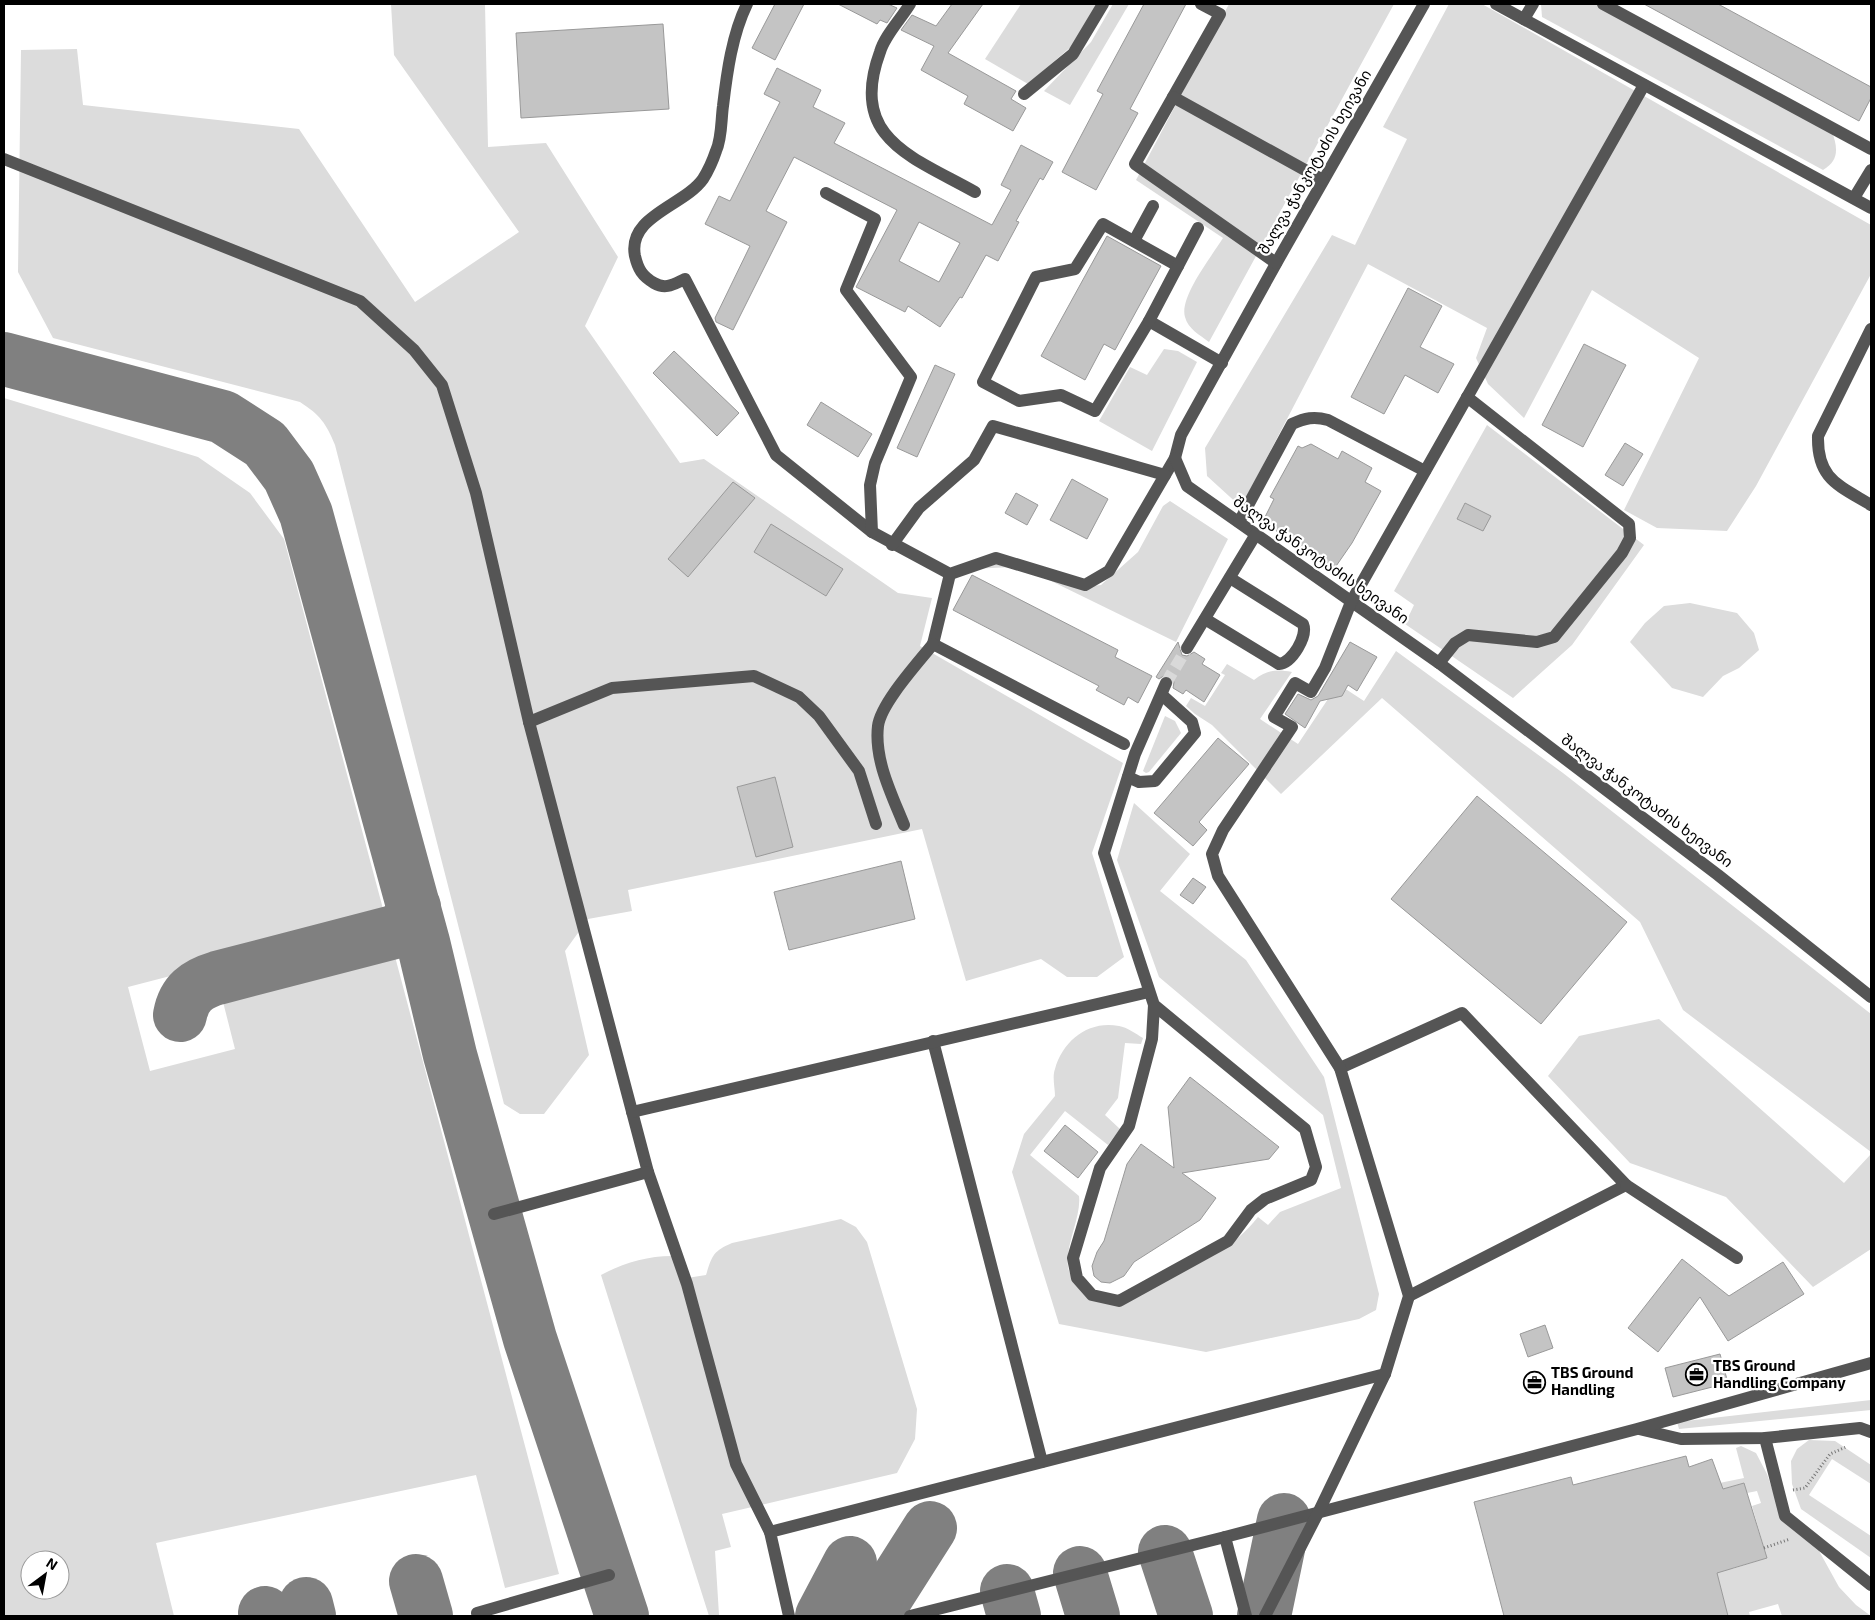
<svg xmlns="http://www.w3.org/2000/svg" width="1875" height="1620" viewBox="0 0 1875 1620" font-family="'Exo 2','Noto Sans Georgian',sans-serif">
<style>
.green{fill:#dcdcdc;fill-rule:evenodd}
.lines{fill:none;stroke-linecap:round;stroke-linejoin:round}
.taxiway{stroke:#808080;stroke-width:54}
.building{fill:#c4c4c4;stroke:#999;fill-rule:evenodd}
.minor-tunnel{stroke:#d9d9d9;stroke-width:12;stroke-dasharray:12 6;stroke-linecap:butt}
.path{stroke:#777;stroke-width:3;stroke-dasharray:1 2.5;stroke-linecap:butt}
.minor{stroke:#555;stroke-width:12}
.labels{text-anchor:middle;stroke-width:4.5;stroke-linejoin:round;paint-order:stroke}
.street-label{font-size:15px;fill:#000;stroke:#fff}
.poi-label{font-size:15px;font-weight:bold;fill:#000;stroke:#fff;text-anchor:start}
</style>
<rect width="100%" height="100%" fill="#fff"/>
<!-- green -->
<g class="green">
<path d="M391 4H485L488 147 546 143 618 257 585 326 680 463 704 459 898 593 932 598 920 646 1123 763 1092 853 1124 957 1097 977H1067L1041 959 966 981 922 829 628 890 632 911 588 919 565 951 589 1055 544 1114H520L504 1104 335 445C326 423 320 415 300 402L53 338 18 272 21 50 77 49 83 105 299 129 415 302 519 232 394 55Z"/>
<polygon points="1021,4 1099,4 1073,45 1028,84 985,59"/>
<polygon points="1113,4 1129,4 1070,105 1044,91 1091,42"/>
<path d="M1229 4H1394L1209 342C1200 335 1188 329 1185 317 1179 297 1212 256 1223 238L1136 180Z"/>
<polygon points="1449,4 1482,4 1871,225 1871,274 1756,486 1727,531 1657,528 1624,510 1699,358 1592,290 1524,418 1488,384 1476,358 1487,328 1368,264 1241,507 1207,476 1205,448 1332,235 1355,245 1407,139 1383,127"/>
<path d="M1541 4H1596L1832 132C1838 148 1839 161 1823 170L1542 17Z"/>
<polygon points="1164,349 1178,351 1197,362 1152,451 1099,421 1130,367 1147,375"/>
<path d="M4 398 198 457 250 493 284 539 386 920 128 987 150 1071 235 1049 221 994 393 949 559 1574 505 1588 476 1475 156 1543 174 1616H4ZM30 1560H60V1590H30Z"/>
<polygon points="1487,425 1644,545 1572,645 1513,698 1405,624 1414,605 1394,591"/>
<polygon points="1170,501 1228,539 1176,642 1045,578 1012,567 972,569 992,562 1084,587 1101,585 1138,552 1163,506"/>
<polygon points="1690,603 1737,613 1754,633 1759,650 1739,668 1723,676 1703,697 1672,688 1630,642 1645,623 1664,606"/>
<path d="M1396 651 1563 773 1871 1014V1152L1683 1010 1640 922 1382 698 1281 794 1212 725 1195 714 1186 706 1191 698 1205 706 1225 675 1221 673 1227 664 1254 680C1267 670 1276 669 1292 672L1260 719 1298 744 1338 684 1364 701Z"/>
<polygon points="1165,716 1175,721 1181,733 1149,772 1146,773 1143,771"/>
<path d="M1134 803 1190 854 1160 891 1246 960 1324 1077 1379 1294 1376 1310 1359 1319 1206 1352 1059 1324 1012 1172 1024 1134 1055 1096C1055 1088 1052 1077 1055 1069 1063 1040 1089 1020 1119 1026 1127 1027 1136 1034 1143 1038L1141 1044 1125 1043 1118 1098 1105 1115 1120 1129 1108 1145 1065 1111 1030 1155 1079 1196C1082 1220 1058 1257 1072 1277 1081 1292 1102 1305 1120 1301 1133 1297 1146 1288 1158 1282 1199 1263 1228 1254 1258 1217L1268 1225 1280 1212 1341 1188 1323 1115 1159 977 1117 860Z"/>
<polygon points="1659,1019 1844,1183 1871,1154 1871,1249 1813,1287 1726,1197 1630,1163 1548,1076 1579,1036"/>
<path d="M841 1219 856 1227 867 1242 917 1409 915 1439 897 1473 722 1514 731 1547 715 1551 719 1615 709 1616 601 1275C623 1263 647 1256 672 1256L687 1278 706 1275C712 1256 713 1251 732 1243Z"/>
<polygon points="1871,1400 1871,1410 1679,1429 1677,1422"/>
<polygon points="1809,1440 1835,1441 1871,1465 1871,1484 1832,1459 1809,1495 1871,1536 1871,1558 1801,1509 1792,1484 1791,1461 1797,1449"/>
<path d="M1741 1446 1756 1453 1767 1474 1780 1512 1818 1549 1839 1587 1856 1605 1871 1616H1782L1778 1604 1749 1612 1750 1616H1728L1695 1488 1744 1478 1736 1448ZM1744 1483 1747 1493 1757 1491 1761 1503 1752 1506 1767 1558 1732 1569 1709 1493Z"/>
</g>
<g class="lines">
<!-- taxiway -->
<g class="taxiway">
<polyline points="4,359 223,417 265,444 289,476 306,514 423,942 450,1055 530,1339 622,1616"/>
<path d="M180 1015C184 993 197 984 217 978L398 931 408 921 414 907"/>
<polyline points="1165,1552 1186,1616"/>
<polyline points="1080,1573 1093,1616"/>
<polyline points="416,1581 426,1616"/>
<polyline points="1007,1591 1014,1616"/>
<polyline points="306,1604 309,1616"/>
<polyline points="265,1613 266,1616"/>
<polyline points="822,1616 850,1563"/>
<polyline points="874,1616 930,1528"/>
<polyline points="1264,1616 1284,1520"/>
</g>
</g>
<!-- building -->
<g class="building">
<polygon points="775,4 804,4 775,60 752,48"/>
<polygon points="838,4 888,4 897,8 887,23 880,20 877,24"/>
<polygon points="952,4 983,4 948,53 1016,91 1011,99 1026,108 1013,131 964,104 968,96 921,70 934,46 901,30 912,15 936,26"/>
<polygon points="1144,4 1186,4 1130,109 1138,113 1096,190 1062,172 1103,94 1097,91"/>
<polygon points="1644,4 1718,4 1871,87 1871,98 1859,121"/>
<polygon points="663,24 669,109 521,118 516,33"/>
<path d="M777 68 821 90 813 107 845 123 834 143 992 225 1011 190 1001 185 1021 145 1053 162 1043 180 1040 178 1016 221 1019 222 998 261 986 255 962 298 960 297 940 327 908 306 905 312 856 287 897 210 794 157 766 211 787 222 733 330 716 322 715 318 750 246 705 224 719 196 730 201 780 102 764 94ZM919 222 960 243 939 282 899 261Z"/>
<polygon points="1107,236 1161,266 1115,350 1104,344 1085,380 1041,356"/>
<polygon points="1408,288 1442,306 1420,347 1454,364 1438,393 1405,375 1384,414 1351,397"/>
<polygon points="1584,344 1626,365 1583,447 1542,425"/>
<polygon points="674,351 739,413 717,436 653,373"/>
<polygon points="935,365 955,374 917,457 897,448"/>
<polygon points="821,402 872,434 858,457 807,425"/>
<polygon points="1625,443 1643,454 1623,486 1605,475"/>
<polygon points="1311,444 1338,459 1342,451 1372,468 1365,482 1381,491 1352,543 1332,572 1263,521 1274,499 1270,497 1298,446 1302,448"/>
<polygon points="1072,479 1108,499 1087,539 1050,520"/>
<polygon points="733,482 755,498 688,577 668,559"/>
<polygon points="1016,493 1038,505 1027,525 1005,513"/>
<polygon points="1465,503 1491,516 1483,531 1457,519"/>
<polygon points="771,524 843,569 826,596 754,552"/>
<polygon points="972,575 1118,650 1115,657 1152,676 1138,703 1128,697 1124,705 1096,690 1099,686 953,610"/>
<polygon points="1178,642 1182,655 1187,656 1194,652 1205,659 1202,664 1220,675 1204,702 1186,690 1183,694 1173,688 1174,682 1170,676 1165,675 1159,679 1156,677"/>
<polygon points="1350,642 1377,657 1357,691 1348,685 1342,696 1320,701 1305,728 1285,714 1298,694 1311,700 1318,696"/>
<polygon points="1218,738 1249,764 1199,822 1207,830 1193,846 1154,813"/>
<polygon points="775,777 793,847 756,857 737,787"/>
<polygon points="1477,796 1627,922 1541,1024 1391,899"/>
<polygon points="901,861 915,919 789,950 774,892"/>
<polygon points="1193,878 1206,887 1193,904 1180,895"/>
<polygon points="1190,1077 1279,1147 1269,1159 1182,1173 1216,1198 1200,1220 1134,1262 1124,1276 1110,1283 1101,1282 1094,1276 1092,1266 1097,1252 1104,1241 1127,1164 1141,1144 1174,1168 1168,1107"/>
<polygon points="1065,1125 1098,1152 1078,1178 1044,1151"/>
<polygon points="1682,1259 1729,1296 1783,1262 1804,1294 1728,1341 1700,1297 1658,1352 1628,1328"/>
<polygon points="1545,1325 1553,1348 1528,1357 1520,1334"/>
<polygon points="1720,1354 1728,1383 1673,1397 1665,1368"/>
<polygon points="1686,1456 1689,1467 1712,1459 1723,1489 1744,1483 1767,1558 1717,1573 1728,1616 1504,1616 1474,1502 1571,1477 1573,1485"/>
</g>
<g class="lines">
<!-- minor-tunnel -->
<polyline class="minor-tunnel" points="1166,683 1187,648"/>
<!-- path -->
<g class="path">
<polyline points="1793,1490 1805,1488 1830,1454 1846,1447"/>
<polyline points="1764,1548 1790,1539"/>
</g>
<!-- minor -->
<g class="minor">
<path d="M747 4C732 35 727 72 723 106 721 120 722 138 716 151 713 160 708 171 703 179 684 206 627 216 635 256 638 269 642 276 654 283 666 290 674 284 685 279L776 455 872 532 950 574 996 558 1085 585 1109 571 1175 458 1181 435 1278 260 1424 4"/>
<path d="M910 4C901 19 885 35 880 52 848 139 913 157 975 192"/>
<polyline points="1496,4 1871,208"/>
<polyline points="1603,4 1871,149"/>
<polyline points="1524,19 1533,4"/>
<polyline points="1024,94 1073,54 1103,4"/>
<polyline points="1173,97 1220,14 1201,4"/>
<polyline points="4,159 360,301 414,350 442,385 476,493 529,722 648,1172 687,1284 736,1464 770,1532"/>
<polyline points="826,193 875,219 846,290 911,377 875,463 870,485 872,532"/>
<polyline points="1854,198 1871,170"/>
<polyline points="1134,241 1153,206"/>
<polyline points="1276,263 1135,164 1173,97 1323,180"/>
<polyline points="1178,266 1103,224 1075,269 1036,277 983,382 1019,401 1061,395 1095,411 1149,321 1222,363"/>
<polyline points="1149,321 1198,228"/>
<path d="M1871 329 1818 436C1817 479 1838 485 1871 505"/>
<polyline points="1175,458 1187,486 1439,663 1718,875 1871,997"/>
<path d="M1239 522 1292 424C1305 418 1314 416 1328 420L1425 471"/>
<polyline points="892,545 919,508 974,460 993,426 1165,475"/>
<polyline points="950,574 933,644 1124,744"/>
<path d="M1205 619 1279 664C1292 663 1308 636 1303 624L1230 578"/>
<polyline points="1187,648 1256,534"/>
<polyline points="1439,663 1455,643 1468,635 1537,642 1554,637 1622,553 1630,538 1629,524 1467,397"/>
<polyline points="529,722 612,688 754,676 799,697 819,716 859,771 876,824"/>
<polyline points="1128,777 1139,782 1155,781 1195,733 1192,722 1162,695"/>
<path d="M904 825C892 795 874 760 878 726 881 703 918 663 933 644"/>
<polyline points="1154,1005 1152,1039 1129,1126 1100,1168 1073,1258 1077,1278 1092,1295 1119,1301 1228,1241 1251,1210 1265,1199 1311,1180 1316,1167 1305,1129 1154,1005 1104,853 1135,754 1166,683"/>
<polyline points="933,1041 1042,1462"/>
<polyline points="1340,1068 1462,1013 1626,1185 1409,1296"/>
<polyline points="632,1112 1149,992"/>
<polyline points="1626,1185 1737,1258"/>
<polyline points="494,1214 648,1172"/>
<polyline points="1639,1429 1681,1439 1765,1438 1860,1428 1871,1432"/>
<polyline points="1765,1438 1785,1516 1871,1585"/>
<polyline points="1225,1537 1637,1429 1871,1363"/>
<polyline points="477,1613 609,1575"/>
<polyline points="789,1616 770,1532 1385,1374"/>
<polyline points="910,1616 1225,1537 1246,1616"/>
<polyline points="1265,1616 1319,1511 1385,1374 1409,1296 1340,1068 1218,876 1212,854 1223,830 1292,727 1274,717 1295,683 1311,692 1325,668 1351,602 1644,85"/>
</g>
</g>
<!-- icons -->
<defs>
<symbol id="office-ring" viewBox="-11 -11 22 22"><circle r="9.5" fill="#fff" stroke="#000" stroke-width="1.5"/><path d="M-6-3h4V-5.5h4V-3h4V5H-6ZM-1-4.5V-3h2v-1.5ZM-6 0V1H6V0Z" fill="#000"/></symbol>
</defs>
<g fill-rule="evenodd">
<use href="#office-ring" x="1684" y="1362" width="25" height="25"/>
<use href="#office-ring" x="1522" y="1370" width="25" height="25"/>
</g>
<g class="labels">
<!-- street labels -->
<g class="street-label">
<text transform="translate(1315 162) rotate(-60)" y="5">შალვა ჭანკოტაძის ხეივანი</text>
<text transform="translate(1321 560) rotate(35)" y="5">შალვა ჭანკოტაძის ხეივანი</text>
<text transform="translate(1647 801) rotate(37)" y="5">შალვა ჭანკოტაძის ხეივანი</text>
</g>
<!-- poi labels -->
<g class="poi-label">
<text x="1713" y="1371">TBS Ground<tspan x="1713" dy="17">Handling Company</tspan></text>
<text x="1551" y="1378">TBS Ground<tspan x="1551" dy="17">Handling</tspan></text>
</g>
</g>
<!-- border -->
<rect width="1875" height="1620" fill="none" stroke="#000000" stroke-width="10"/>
<!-- north arrow -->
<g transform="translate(45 1575) rotate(32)"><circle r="24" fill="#ffffff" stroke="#999999"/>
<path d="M0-4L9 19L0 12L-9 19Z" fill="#000000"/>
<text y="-8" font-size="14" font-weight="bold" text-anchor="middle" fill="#000000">N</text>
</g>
</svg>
